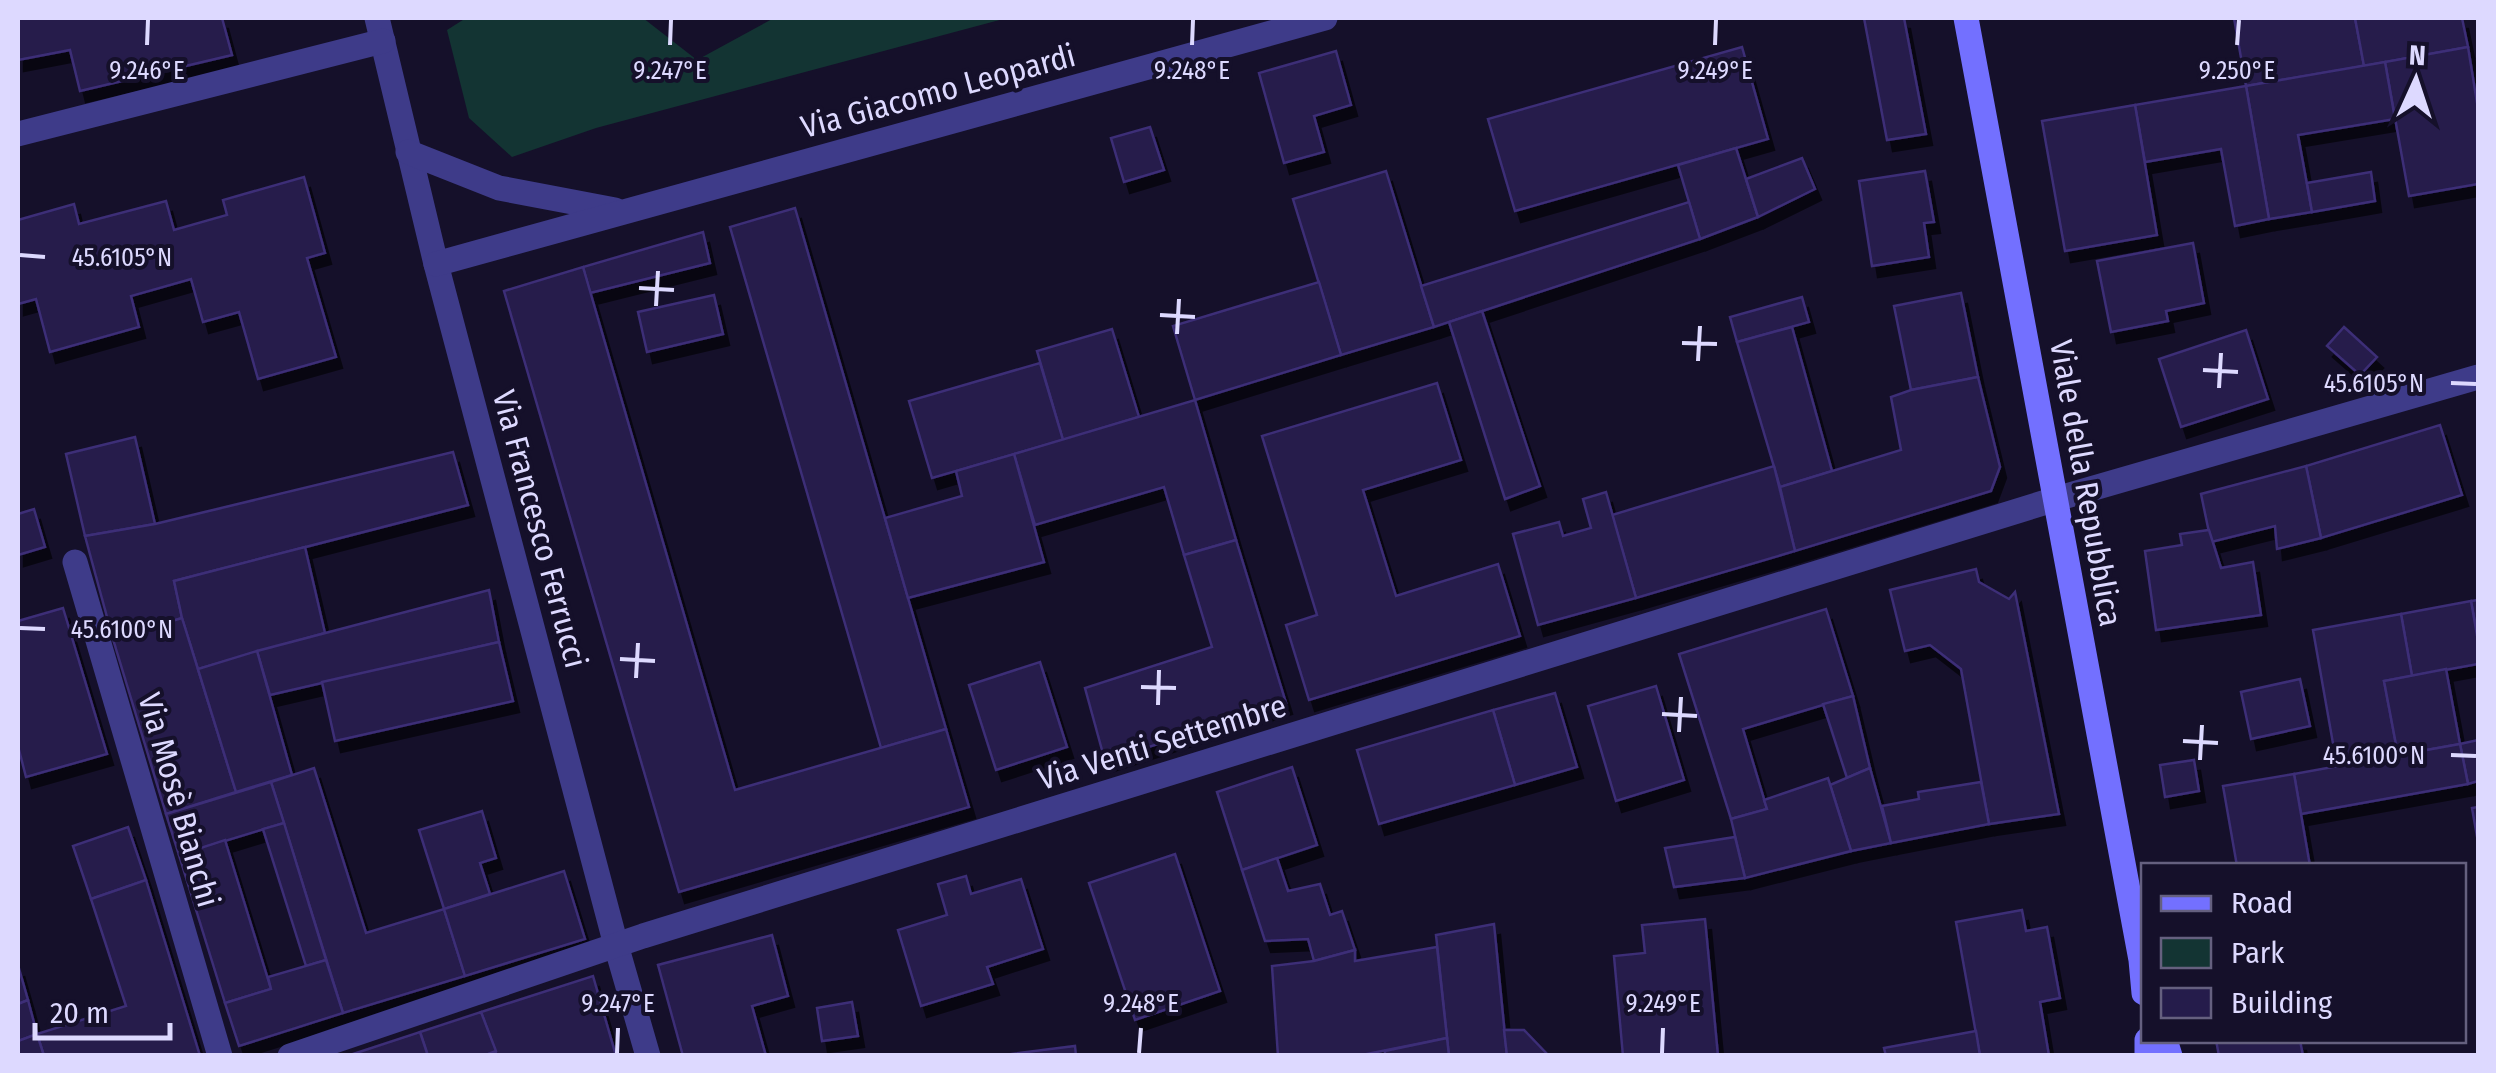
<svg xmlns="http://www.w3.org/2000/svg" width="2496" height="1073" viewBox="0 0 2496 1073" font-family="'Fira Sans Condensed',sans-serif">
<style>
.green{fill:#133433}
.building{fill:#251c4b;stroke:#3c2e77;stroke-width:2.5;filter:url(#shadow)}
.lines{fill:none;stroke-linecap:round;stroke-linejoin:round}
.street{stroke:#3e3b89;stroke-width:25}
.secondary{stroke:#7370ff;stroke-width:25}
.ticks{fill:none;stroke:#ddd9ff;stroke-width:4}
.labels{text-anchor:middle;stroke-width:8;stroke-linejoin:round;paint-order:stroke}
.street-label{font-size:32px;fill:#ddd9ff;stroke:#15102a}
.ticks-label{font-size:25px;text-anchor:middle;fill:#ddd9ff;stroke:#15102a;stroke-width:8;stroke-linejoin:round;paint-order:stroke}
</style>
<defs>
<filter id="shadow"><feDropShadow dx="6" dy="11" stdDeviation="0" flood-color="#0009"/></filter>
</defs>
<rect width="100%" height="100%" fill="#15102a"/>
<!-- green -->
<polygon class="green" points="466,18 643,18 697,60 774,18 1007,18 596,128 512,157 469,118 447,30"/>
<!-- building -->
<g class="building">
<polygon points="18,18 222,18 232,55 80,91 70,50 18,60"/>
<polygon points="1864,18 1904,18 1926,134 1887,140"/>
<polygon points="2234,18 2355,18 2364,66 2246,86"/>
<polygon points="2355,18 2462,18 2468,47 2364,66"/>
<polygon points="1742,47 1768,139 1515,211 1488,119"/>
<polygon points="2468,47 2478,109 2478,184 2409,196 2385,62"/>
<polygon points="1336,51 1351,105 1314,116 1324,152 1284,163 1259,73"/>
<polygon points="2385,62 2395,119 2298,135 2312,212 2269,219 2246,86"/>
<polygon points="2246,86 2269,219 2235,226 2221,149 2145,162 2135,105"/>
<polygon points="2135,105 2157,235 2065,251 2042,121"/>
<polygon points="1150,127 1164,170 1124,182 1111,138"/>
<polygon points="1736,148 1758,217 1700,239 1678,165"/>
<polygon points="1802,158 1815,189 1758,217 1746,179"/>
<polygon points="1386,171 1434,327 1341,355 1293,199"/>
<polygon points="1925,171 1934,222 1924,223 1929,257 1872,266 1859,181"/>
<polygon points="2371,172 2375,201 2312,212 2307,183"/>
<polygon points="304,177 325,253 307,258 336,357 258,379 239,312 203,322 191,279 131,296 139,327 50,352 36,299 18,304 18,220 74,204 79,224 166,201 174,230 227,215 223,200"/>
<polygon points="1689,202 1700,239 1434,327 1421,286"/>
<polygon points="795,208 946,729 881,748 730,227"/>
<polygon points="703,232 710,263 590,293 583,267"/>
<polygon points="2193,243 2204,303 2166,311 2168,321 2111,332 2097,261"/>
<polygon points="583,267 735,790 946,729 969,807 679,892 504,291"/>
<polygon points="1319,282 1341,355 1195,400 1173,326"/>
<polygon points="1961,293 1978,377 1911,390 1894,306"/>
<polygon points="714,295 723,334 647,352 638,312"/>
<polygon points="1802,297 1809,322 1737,342 1730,317"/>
<polygon points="1482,311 1540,486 1505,499 1449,322"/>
<polygon points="1792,327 1832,471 1780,487 1737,342"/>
<polygon points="2344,327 2377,357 2360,375 2327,346"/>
<polygon points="1112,329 1139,417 1063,440 1037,351"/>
<polygon points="2246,330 2268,399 2181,427 2159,359"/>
<polygon points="1040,363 1063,440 932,478 909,401"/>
<polygon points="1978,377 2000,467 1991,491 1795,551 1780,487 1901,450 1891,397 1911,390"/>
<polygon points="1437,383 1461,460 1363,490 1396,596 1498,564 1520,636 1309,700 1286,625 1317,615 1262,436"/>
<polygon points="1195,400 1236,540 1184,555 1164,487 1035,525 1014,454"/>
<polygon points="2440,425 2462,495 2321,538 2306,466"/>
<polygon points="135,437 155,524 85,536 66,454"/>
<polygon points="453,452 468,505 174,581 182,618 113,639 85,536 155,524"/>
<polygon points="1014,454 1044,562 908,598 885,518 962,496 956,471"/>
<polygon points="1774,466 1795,551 1636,598 1612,515"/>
<polygon points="2306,466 2321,538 2277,549 2275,526 2211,542 2201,494"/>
<polygon points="1606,492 1636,598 1538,625 1513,534 1559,522 1563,536 1591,528 1583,499"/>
<polygon points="34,509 45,547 18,555 18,514"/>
<polygon points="2209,530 2221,568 2253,562 2261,615 2156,630 2145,551 2182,545 2180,534"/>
<polygon points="1236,540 1286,703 1105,761 1085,688 1212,647 1184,555"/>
<polygon points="305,547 325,633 198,669 182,618 174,581"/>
<polygon points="1976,569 1979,582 2009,599 2015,592 2059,814 1989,824 1961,669 1930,645 1905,651 1890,590"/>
<polygon points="489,590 499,642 270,695 257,651"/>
<polygon points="2478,600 2478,628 2476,628 2471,601"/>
<polygon points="2471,601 2478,641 2478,664 2412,676 2401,614"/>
<polygon points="63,608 107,754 26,777 18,746 18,621"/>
<polygon points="1826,609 1853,696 1743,729 1767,809 1731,819 1679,654"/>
<polygon points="2401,614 2412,676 2384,681 2398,755 2337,766 2313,630"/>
<polygon points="182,618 236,792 166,814 113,639"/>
<polygon points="499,642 513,701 335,741 322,682"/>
<polygon points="257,651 292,775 236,792 198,669"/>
<polygon points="1040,662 1067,747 996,770 969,685"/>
<polygon points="2446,669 2460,744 2398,755 2384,681"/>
<polygon points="2300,679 2310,726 2251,739 2241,692"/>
<polygon points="1656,686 1684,780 1616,801 1588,706"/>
<polygon points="1555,693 1577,767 1515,785 1493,710"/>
<polygon points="1853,696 1870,768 1847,778 1823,704"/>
<polygon points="1493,710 1515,785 1379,824 1357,750"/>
<polygon points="2478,740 2478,781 2468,784 2460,744"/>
<polygon points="2460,744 2468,784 2301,814 2294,774"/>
<polygon points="2194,760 2199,791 2165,797 2160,765"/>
<polygon points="1292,767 1317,845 1242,870 1217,792"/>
<polygon points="314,768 366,933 444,909 465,976 343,1013 271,782"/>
<polygon points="1870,768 1891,843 1851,851 1830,785"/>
<polygon points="2294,774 2310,866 2237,866 2223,786"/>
<polygon points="1828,778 1851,851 1745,878 1731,819 1767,809 1764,800"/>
<polygon points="271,782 284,823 179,855 166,814"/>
<polygon points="1981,782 1989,824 1891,843 1882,806 1919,799 1918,792"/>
<polygon points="2478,807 2478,842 2472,808"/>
<polygon points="482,811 496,858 480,863 490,894 444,909 419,830"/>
<polygon points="284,823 326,960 306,966 263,829"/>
<polygon points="128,827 146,880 91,899 73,846"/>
<polygon points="1735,837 1745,878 1674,887 1665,848"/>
<polygon points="225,840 271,989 225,1003 179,855"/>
<polygon points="1175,854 1220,991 1135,1020 1089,883"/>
<polygon points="1277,858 1288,891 1320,884 1330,915 1342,911 1355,950 1314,961 1308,939 1265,941 1242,870"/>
<polygon points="564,871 585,939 465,976 444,909"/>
<polygon points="966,876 971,894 1021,879 1043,949 987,967 993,984 921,1006 898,930 947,915 938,884"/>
<polygon points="146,880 200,1056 44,1056 37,1034 126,1006 91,899"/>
<polygon points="2022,910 2026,931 2047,927 2060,998 2040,1002 2049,1056 1980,1056 1956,922"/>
<polygon points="1705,919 1718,1056 1623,1056 1614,956 1645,953 1642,925"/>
<polygon points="1494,924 1507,1056 1449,1056 1436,935"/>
<polygon points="772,935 788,996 752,1006 766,1056 683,1056 658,965"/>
<polygon points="1437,947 1447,1038 1357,1056 1278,1056 1272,966 1314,961 1355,950 1355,961"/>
<polygon points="326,960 343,1013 239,1046 225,1003 271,989 268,977"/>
<polygon points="18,965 28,1000 18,1004"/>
<polygon points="593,976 616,1056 497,1056 481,1012"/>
<polygon points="28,1000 37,1034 18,1041 18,1004"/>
<polygon points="852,1002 858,1036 822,1041 817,1008"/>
<polygon points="481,1012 496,1051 483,1056 428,1056 420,1032"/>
<polygon points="1504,1030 1524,1030 1549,1056 1507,1056"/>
<polygon points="1976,1031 1980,1056 1886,1056 1884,1048"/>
<polygon points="420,1032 428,1056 347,1056"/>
<polygon points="37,1034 44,1056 18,1056 18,1041"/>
<polygon points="1447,1038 1449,1056 1385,1056 1385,1051"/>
<polygon points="2216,1040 2300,1040 2303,1056 2219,1056"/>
<polygon points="1075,1046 1076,1056 996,1056"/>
</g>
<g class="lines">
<!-- street -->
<g class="street">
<polyline points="377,18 436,264 616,945 648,1056"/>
<polyline points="18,134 383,41"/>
<polyline points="408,152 499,188 615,210"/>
<polyline points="436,264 1325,18"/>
<polyline points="75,562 220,1056"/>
<polyline points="290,1056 643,936 2056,499 2478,377"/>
</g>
<!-- secondary -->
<g class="secondary">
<polyline points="1966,18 2141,960 2144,993"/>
<polyline points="2165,1040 2170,1056"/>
<polyline points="2147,1056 2147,1040"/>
</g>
</g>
<!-- ticks -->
<path class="ticks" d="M147 45 148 20M670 45 671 20M1192 45 1193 20M1715 45 1716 20M2237 45 2239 20M20 255 45 257M639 288 674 290M656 306 658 271M1160 315 1195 317M1177 334 1179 299M1682 343 1717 344M1698 361 1700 326M2203 370 2238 372M2451 383 2476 384M2219 388 2221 353M20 628 45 629M620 659 655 661M636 678 638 643M1141 687 1176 688M1158 705 1159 670M1662 714 1697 716M1679 732 1681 697M2183 741 2218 743M2451 755 2476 756M2200 760 2202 725M617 1053 618 1028M1139 1053 1141 1028M1662 1053 1663 1028"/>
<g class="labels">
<!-- street labels -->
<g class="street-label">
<text transform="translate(938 91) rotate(-15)" y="11">Via Giacomo Leopardi</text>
<text transform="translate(2086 483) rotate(80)" y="11">Viale della Repubblica</text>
<text transform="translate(540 529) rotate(75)" y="11">Via Francesco Ferrucci</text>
<text transform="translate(1162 742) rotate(-17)" y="11">Via Venti Settembre</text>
<text transform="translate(179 800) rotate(74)" y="11">Via Mosè Bianchi</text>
</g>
</g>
<g class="ticks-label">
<text x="147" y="79">9.246°E</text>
<text x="670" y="79">9.247°E</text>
<text x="1192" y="79">9.248°E</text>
<text x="1715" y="79">9.249°E</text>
<text x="2237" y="79">9.250°E</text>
<text x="122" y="266">45.6105°N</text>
<text x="2374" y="392">45.6105°N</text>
<text x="122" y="638">45.6100°N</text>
<text x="2374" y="764">45.6100°N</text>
<text x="618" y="1012">9.247°E</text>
<text x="1141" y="1012">9.248°E</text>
<text x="1663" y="1012">9.249°E</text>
</g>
<!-- border -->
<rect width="2496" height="1073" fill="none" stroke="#ddd9ff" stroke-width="40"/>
<!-- legend -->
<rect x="2141" y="863" width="325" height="180" fill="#15102a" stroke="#65607f" stroke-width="2.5"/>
<rect x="2161" y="896" width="50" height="15" fill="#7370ff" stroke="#65607f" stroke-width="2.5"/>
<text x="2231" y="913" font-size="30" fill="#ddd9ff">Road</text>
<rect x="2161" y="938" width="50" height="30" fill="#133433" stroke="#65607f" stroke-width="2.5"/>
<text x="2231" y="963" font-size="30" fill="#ddd9ff">Park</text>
<rect x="2161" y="988" width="50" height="30" fill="#251c4b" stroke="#65607f" stroke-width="2.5"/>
<text x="2231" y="1013" font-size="30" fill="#ddd9ff">Building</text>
<!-- north arrow -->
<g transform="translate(2416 80) rotate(3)" stroke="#15102a" stroke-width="8" paint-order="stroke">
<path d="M0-8L18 38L0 25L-18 38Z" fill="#ddd9ff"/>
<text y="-15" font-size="28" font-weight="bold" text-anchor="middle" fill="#ddd9ff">N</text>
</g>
<!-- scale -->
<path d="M35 1023v15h135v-15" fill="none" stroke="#ddd9ff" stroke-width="5"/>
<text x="50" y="1023" font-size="30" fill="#ddd9ff" stroke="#15102a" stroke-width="8" paint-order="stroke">20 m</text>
</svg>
